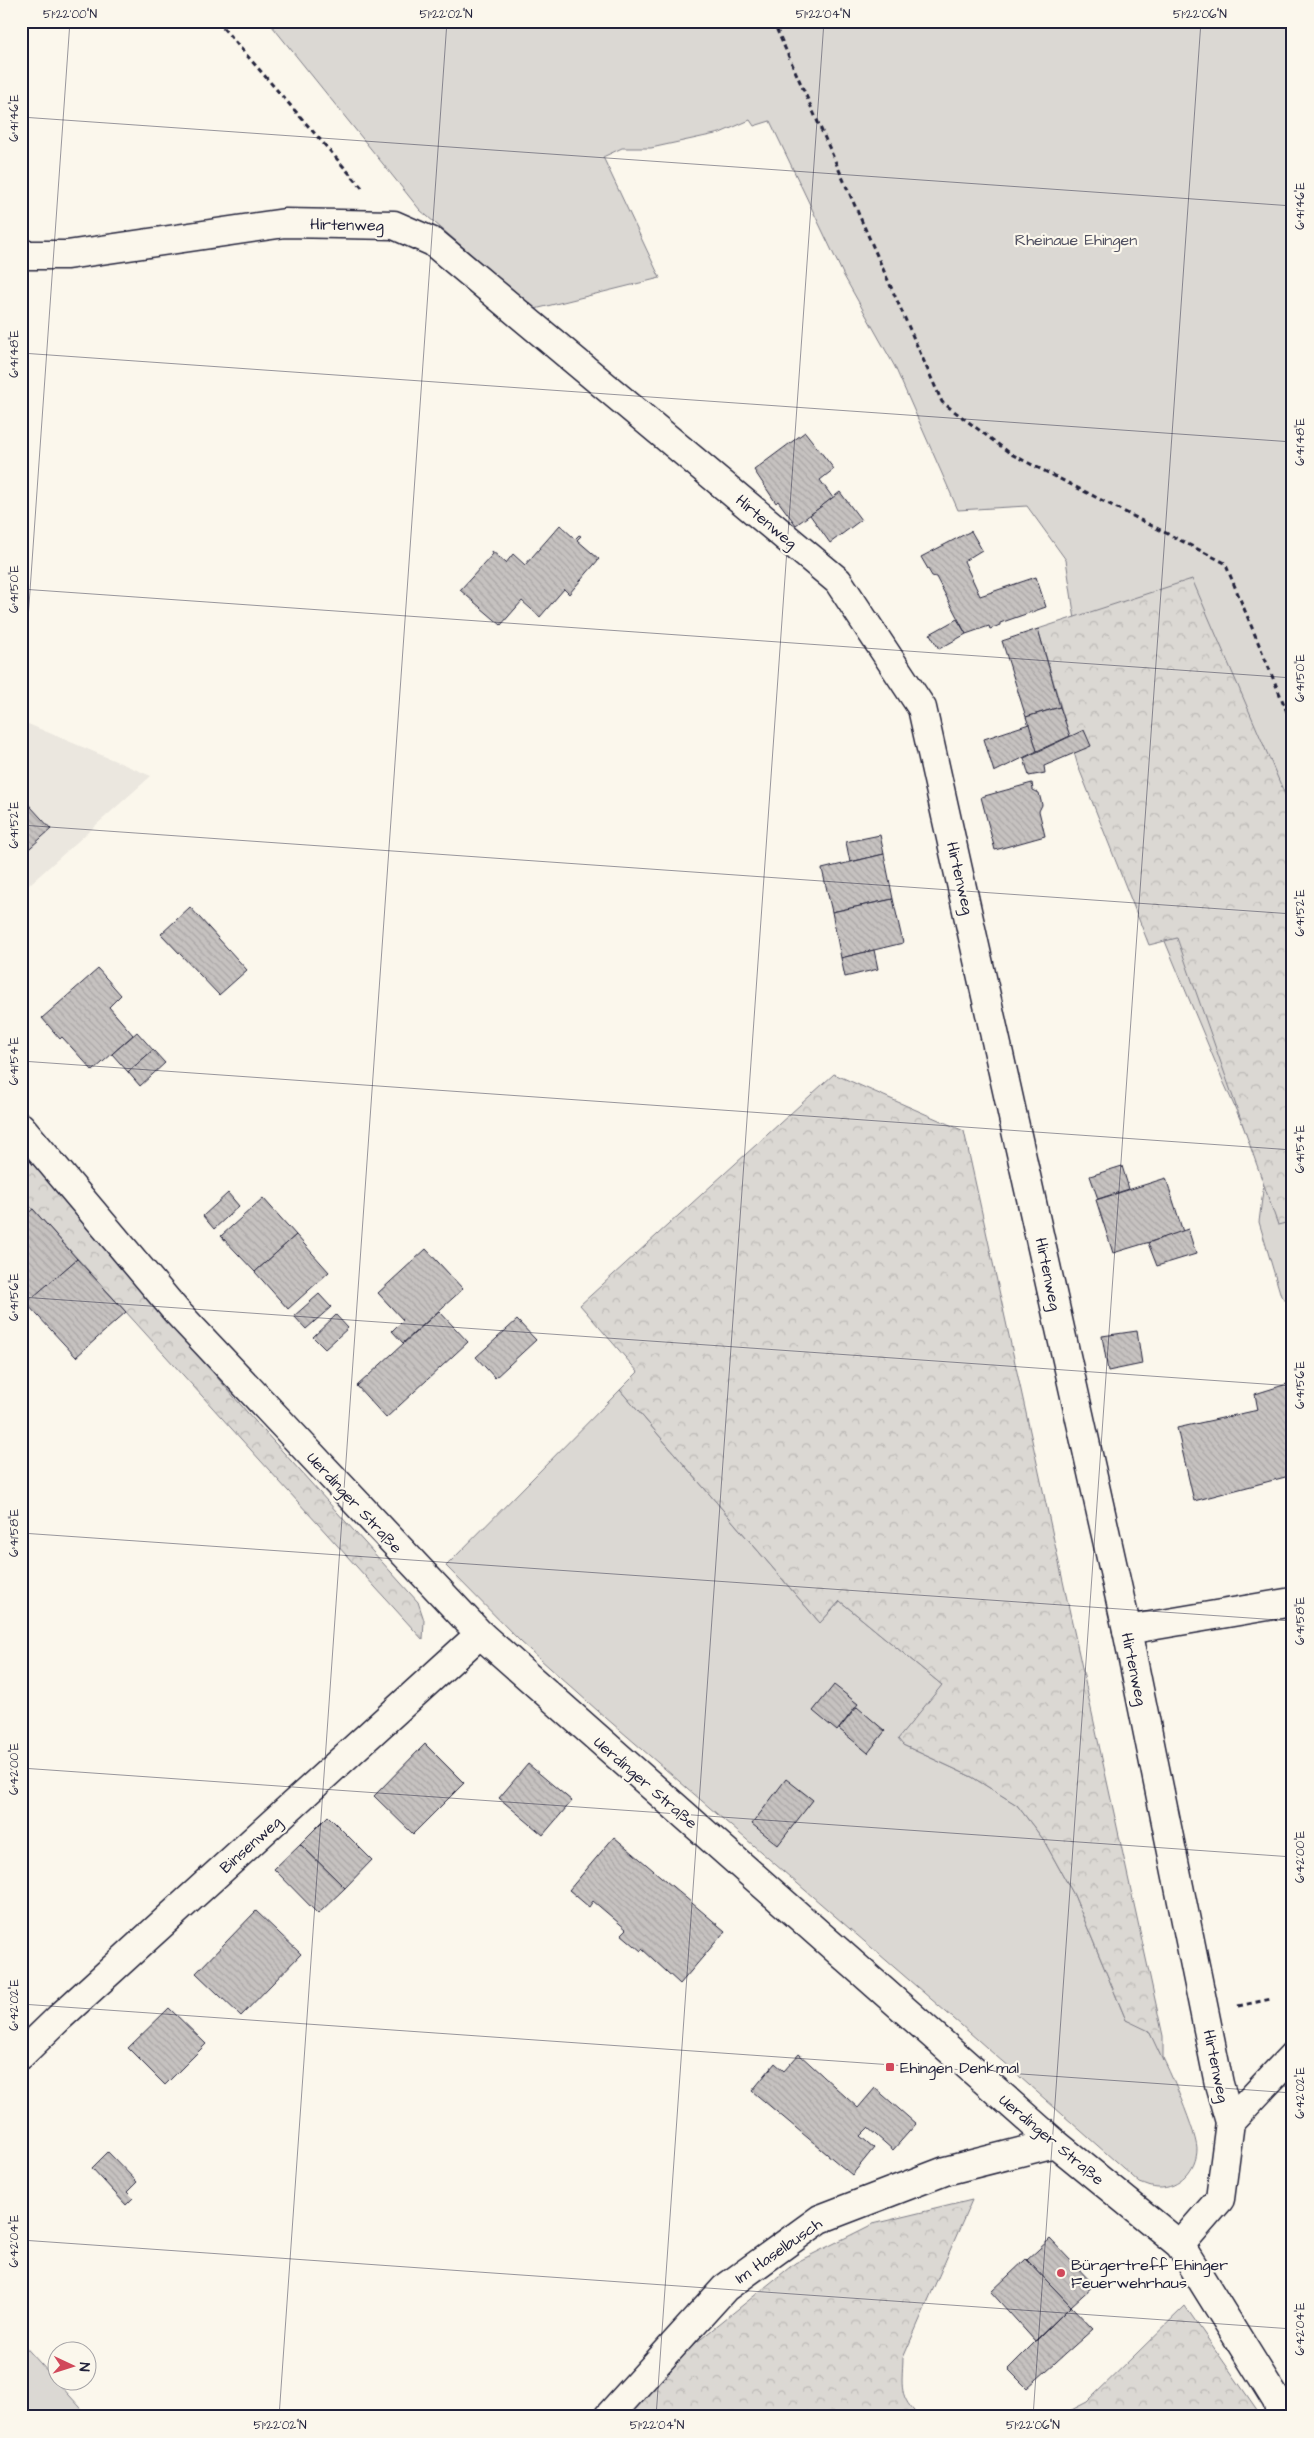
<svg xmlns="http://www.w3.org/2000/svg" width="1314" height="2438" viewBox="0 0 1314 2438" font-family="'Architects Daughter',sans-serif">
<style>
.built{fill:#ebe7df}
.green{fill:#dbd8d3;stroke:#7e7d87}
.forest{fill:url(#forest-crowns);stroke:#7e7d87}
.building{fill:url(#building-back-hatch);stroke:#22223b}
.lines{fill:none;stroke-linecap:round;stroke-linejoin:round}
.minor-casing{stroke:#22223b;stroke-width:31}
.path{stroke:#22223b;stroke-width:3;stroke-dasharray:5 4;stroke-linecap:butt}
.minor{stroke:#fbf7ec;stroke-width:28}
.ticks{fill:none;stroke:#22223b;stroke-width:1;stroke-opacity:0.45}
.poi-dot{fill:#d1495b;stroke:#fbf7ec;stroke-width:2}
.labels{text-anchor:middle;stroke-width:4.5;stroke-linejoin:round;paint-order:stroke}
.street-label{font-size:16px;fill:#22223b;stroke:#fbf7ec}
.park-label{font-size:16px;fill:#505061;stroke:#fbf7ec}
.poi-label{font-size:16px;fill:#22223b;stroke:#fbf7ec;text-anchor:start}
.neatline{fill:none;stroke:#22223b;stroke-width:2}
.ticks-label{font-size:12px;text-anchor:middle;fill:#22223b}
</style>
<defs>
<pattern id="forest-crowns" width="20" height="18" patternUnits="userSpaceOnUse" patternTransform="scale(1.25)"><rect width="20" height="18" fill="#dbd8d3"/><path d="M2 6a3 3 0 1 1 6 0M12 15a3 3 0 1 1 6 0" fill="none" stroke="#bcb9b6"/></pattern>
<pattern id="building-back-hatch" width="6" height="6" patternUnits="userSpaceOnUse" patternTransform="scale(1.25)"><rect width="6" height="6" fill="#c6c2c0"/><path d="M-1 5l2 2M0 0l6 6M5-1l2 2" fill="none" stroke="#aaa6a6"/></pattern>
</defs>
<rect width="100%" height="100%" fill="#fbf7ec"/>
<filter id="ink" filterUnits="userSpaceOnUse"><feTurbulence type="fractalNoise" baseFrequency=".02" numOctaves="2"/><feDisplacementMap in="SourceGraphic" scale="10" xChannelSelector="R" yChannelSelector="G"/><feConvolveMatrix kernelMatrix="1 2 1 2 8 2 1 2 1" color-interpolation-filters="sRGB"/></filter>
<g filter="url(#ink)">
<!-- built -->
<polygon class="built" points="21,721 151,776 21,892"/>
<!-- green -->
<g class="green">
<polygon points="268,21 1293,21 1293,1306 1281,1296 1259,1222 1265,1175 1224,1083 1100,785 1066,560 1027,506 958,510 895,367 844,276 770,121 754,126 750,120 720,133 651,148 622,148 603,157 660,278 535,309 420,210"/>
<path d="M620 1390 820 1623 840 1601 942 1685 903 1745 972 1777 1017 1805 1043 1839 1074 1895 1126 2020C1133 2023 1145 2026 1149 2032 1161 2049 1196 2129 1197 2149 1197 2170 1179 2189 1158 2188 1152 2188 1146 2185 1140 2183L961 2025 598 1711 521 1642 446 1566Z"/>
<polygon points="21,2342 89,2417 21,2417"/>
</g>
<!-- forest -->
<g class="forest">
<polygon points="1192,579 1293,813 1293,1221 1278,1225 1177,938 1149,945 1078,766 1038,629"/>
<polygon points="834,1074 964,1131 1163,2036 1163,2061 1149,2031 1126,2020 1074,1895 1043,1839 1017,1805 972,1777 903,1745 898,1739 942,1685 840,1601 820,1623 620,1390 638,1372 580,1305"/>
<polygon points="21,1150 247,1412 418,1602 424,1620 423,1640 30,1206 21,1215"/>
<path d="M972 2200 903 2358C902 2386 898 2397 920 2417H623L642 2394 692 2346 795 2263 873 2224Z"/>
<polygon points="1185,2306 1262,2417 1058,2417 1087,2402"/>
</g>
<!-- building -->
<g class="building">
<polygon points="805,432 834,469 820,480 833,498 796,525 778,501 776,503 754,470"/>
<polygon points="840,492 861,520 830,543 810,515"/>
<polygon points="560,525 575,539 579,535 581,536 577,540 599,559 569,594 564,589 540,617 522,601 501,625 460,590 493,554 492,551 506,563 513,554 525,565"/>
<polygon points="971,531 982,550 964,561 980,596 1036,577 1046,607 1000,623 1000,625 990,629 989,626 966,634 936,577 932,576 921,557"/>
<polygon points="957,619 966,634 939,649 930,634"/>
<polygon points="1038,629 1060,707 1026,717 1002,641"/>
<polygon points="1060,707 1070,736 1037,751 1026,717"/>
<polygon points="1029,724 1037,751 994,772 984,739"/>
<polygon points="1084,730 1091,746 1044,766 1045,773 1029,776 1024,758"/>
<polygon points="1032,783 1033,790 1039,793 1042,805 1039,811 1045,836 995,850 981,797"/>
<polygon points="21,796 51,829 21,856"/>
<polygon points="880,835 884,854 850,862 846,842"/>
<polygon points="884,854 893,899 832,912 822,869"/>
<polygon points="893,899 903,943 841,958 832,912"/>
<polygon points="190,907 247,970 219,995 161,934"/>
<polygon points="874,950 878,969 845,977 841,958"/>
<polygon points="98,969 121,995 109,1007 133,1035 93,1071 62,1037 60,1039 42,1018"/>
<polygon points="137,1032 153,1050 128,1072 112,1054"/>
<polygon points="153,1050 165,1063 140,1086 128,1072"/>
<polygon points="1122,1166 1129,1189 1098,1199 1090,1176"/>
<polygon points="1166,1178 1183,1232 1113,1253 1096,1200"/>
<polygon points="228,1193 239,1206 214,1229 203,1216"/>
<polygon points="263,1198 296,1235 255,1272 221,1236"/>
<polygon points="33,1209 77,1259 32,1299 21,1288 21,1219"/>
<polygon points="1188,1229 1196,1254 1157,1266 1148,1243"/>
<polygon points="296,1235 329,1272 288,1309 255,1272"/>
<polygon points="426,1249 463,1289 403,1343 392,1331 403,1320 378,1293"/>
<polygon points="77,1259 126,1312 76,1357 26,1303"/>
<polygon points="319,1294 331,1307 306,1329 294,1316"/>
<polygon points="439,1311 468,1342 386,1418 357,1386"/>
<polygon points="336,1315 348,1328 325,1349 313,1337"/>
<polygon points="517,1320 536,1340 495,1378 476,1357"/>
<polygon points="1137,1331 1142,1364 1108,1371 1102,1336"/>
<polygon points="1287,1384 1293,1400 1293,1475 1194,1501 1177,1428 1258,1410 1255,1394"/>
<polygon points="834,1685 858,1704 837,1731 813,1711"/>
<polygon points="857,1707 885,1731 868,1753 839,1729"/>
<polygon points="425,1744 464,1783 413,1834 374,1796"/>
<polygon points="528,1764 572,1801 543,1835 499,1798"/>
<polygon points="786,1779 813,1800 778,1845 752,1824"/>
<polygon points="328,1816 372,1860 345,1888 300,1844"/>
<polygon points="614,1837 725,1931 680,1984 642,1949 641,1951 621,1934 626,1929 593,1901 589,1907 569,1890"/>
<polygon points="300,1844 345,1888 318,1914 274,1869"/>
<polygon points="256,1911 301,1954 241,2016 196,1973"/>
<polygon points="169,2008 206,2044 165,2085 128,2048"/>
<polygon points="799,2054 858,2108 875,2088 916,2124 893,2150 868,2128 860,2136 874,2148 852,2175 752,2091 775,2063 784,2071"/>
<polygon points="108,2152 137,2182 127,2192 133,2198 126,2205 92,2168"/>
<polygon points="1050,2239 1094,2285 1071,2306 1027,2260"/>
<polygon points="1026,2259 1071,2306 1035,2341 991,2292"/>
<polygon points="1071,2306 1093,2329 1027,2388 1008,2369"/>
</g>
<g class="lines">
<defs>
<g id="minor">
<polyline points="21,255 67,255 285,223 394,225 433,242 838,581 922,708 1127,1630 1219,2084 1230,2122 1220,2199 1180,2245"/>
<polyline points="21,1127 176,1311 480,1634 1055,2143 1180,2245 1277,2401 1281,2417"/>
<polyline points="1127,1630 1292,1602"/>
<polyline points="21,2055 60,2017 480,1634"/>
<polyline points="1230,2122 1293,2055"/>
<polyline points="608,2417 725,2288 820,2219 945,2171 1055,2143"/>
</g>
</defs>
<!-- minor casing -->
<use href="#minor" class="minor-casing"/>
<!-- path -->
<g class="path">
<polyline points="217,21 363,189"/>
<polyline points="773,21 942,402 1011,454 1225,563 1293,726"/>
<polyline points="1238,2006 1271,1999"/>
</g>
<!-- minor -->
<use href="#minor" class="minor"/>
</g>
</g>
<!-- ticks -->
<path class="ticks" d="M21 117 1293 206M21 353 1293 442M21 589 1293 678M21 719 70 21M21 825 1293 914M21 1061 1293 1150M21 1297 1293 1386M21 1533 1293 1621M21 1768 1293 1857M21 2004 1293 2093M21 2240 1293 2329M279 2417 447 21M656 2417 824 21M1033 2417 1201 21"/>
<!-- markers -->
<g class="poi-dot">
<rect x="885" y="2062" width="10" height="10" rx="2.5"/>
<circle cx="1061" cy="2273" r="5"/>
</g>
<g class="labels">
<!-- street labels -->
<g class="street-label">
<text transform="translate(347 224) rotate(1)" y="6">Hirtenweg</text>
<text transform="translate(767 521) rotate(40)" y="6">Hirtenweg</text>
<text transform="translate(961 878) rotate(77)" y="6">Hirtenweg</text>
<text transform="translate(1049 1274) rotate(78)" y="6">Hirtenweg</text>
<text transform="translate(355 1502) rotate(47)" y="6">Uerdinger Straße</text>
<text transform="translate(1135 1669) rotate(78)" y="6">Hirtenweg</text>
<text transform="translate(646 1782) rotate(41)" y="6">Uerdinger Straße</text>
<text transform="translate(250 1844) rotate(-42)" y="6">Binsenweg</text>
<text transform="translate(1217 2066) rotate(78)" y="6">Hirtenweg</text>
<text transform="translate(1052 2139) rotate(40)" y="6">Uerdinger Straße</text>
<text transform="translate(778 2250) rotate(-35)" y="6">Im Haselbusch</text>
</g>
<!-- park labels -->
<g class="park-label">
<text x="1076" y="245">Rheinaue Ehingen</text>
</g>
<!-- poi labels -->
<g class="poi-label">
<text x="900" y="2073">Ehingen Denkmal</text>
<text x="1071" y="2270">Bürgertreff Ehinger<tspan x="1071" dy="18">Feuerwehrhaus</tspan></text>
</g>
</g>
<!-- margin -->
<rect width="1314" height="2438" fill="none" stroke="#fbf7ec" stroke-width="55"/>
<!-- north arrow -->
<g transform="translate(72 2366) rotate(94)"><circle r="24" fill="#fbf7ec" stroke="#a4a2a5"/>
<path d="M0-4L9 19L0 12L-9 19Z" fill="#d1495b"/>
<text y="-8" font-size="14" font-weight="bold" text-anchor="middle" fill="#22223b">N</text>
</g>
<rect x="28" y="28" width="1258" height="2382" class="neatline"/>
<g class="ticks-label">
<text x="70" y="18">51°22'00"N</text>
<text x="446" y="18">51°22'02"N</text>
<text x="823" y="18">51°22'04"N</text>
<text x="1200" y="18">51°22'06"N</text>
<text transform="translate(14 118) rotate(-90)" y="4">6°41'46"E</text>
<text transform="translate(1300 206) rotate(-90)" y="4">6°41'46"E</text>
<text transform="translate(14 354) rotate(-90)" y="4">6°41'48"E</text>
<text transform="translate(1300 442) rotate(-90)" y="4">6°41'48"E</text>
<text transform="translate(14 589) rotate(-90)" y="4">6°41'50"E</text>
<text transform="translate(1300 678) rotate(-90)" y="4">6°41'50"E</text>
<text transform="translate(14 825) rotate(-90)" y="4">6°41'52"E</text>
<text transform="translate(1300 913) rotate(-90)" y="4">6°41'52"E</text>
<text transform="translate(14 1061) rotate(-90)" y="4">6°41'54"E</text>
<text transform="translate(1300 1149) rotate(-90)" y="4">6°41'54"E</text>
<text transform="translate(14 1297) rotate(-90)" y="4">6°41'56"E</text>
<text transform="translate(1300 1385) rotate(-90)" y="4">6°41'56"E</text>
<text transform="translate(14 1533) rotate(-90)" y="4">6°41'58"E</text>
<text transform="translate(1300 1621) rotate(-90)" y="4">6°41'58"E</text>
<text transform="translate(14 1769) rotate(-90)" y="4">6°42'00"E</text>
<text transform="translate(1300 1857) rotate(-90)" y="4">6°42'00"E</text>
<text transform="translate(14 2005) rotate(-90)" y="4">6°42'02"E</text>
<text transform="translate(1300 2093) rotate(-90)" y="4">6°42'02"E</text>
<text transform="translate(14 2241) rotate(-90)" y="4">6°42'04"E</text>
<text transform="translate(1300 2329) rotate(-90)" y="4">6°42'04"E</text>
<text x="280" y="2429">51°22'02"N</text>
<text x="657" y="2429">51°22'04"N</text>
<text x="1033" y="2429">51°22'06"N</text>
</g>
</svg>
